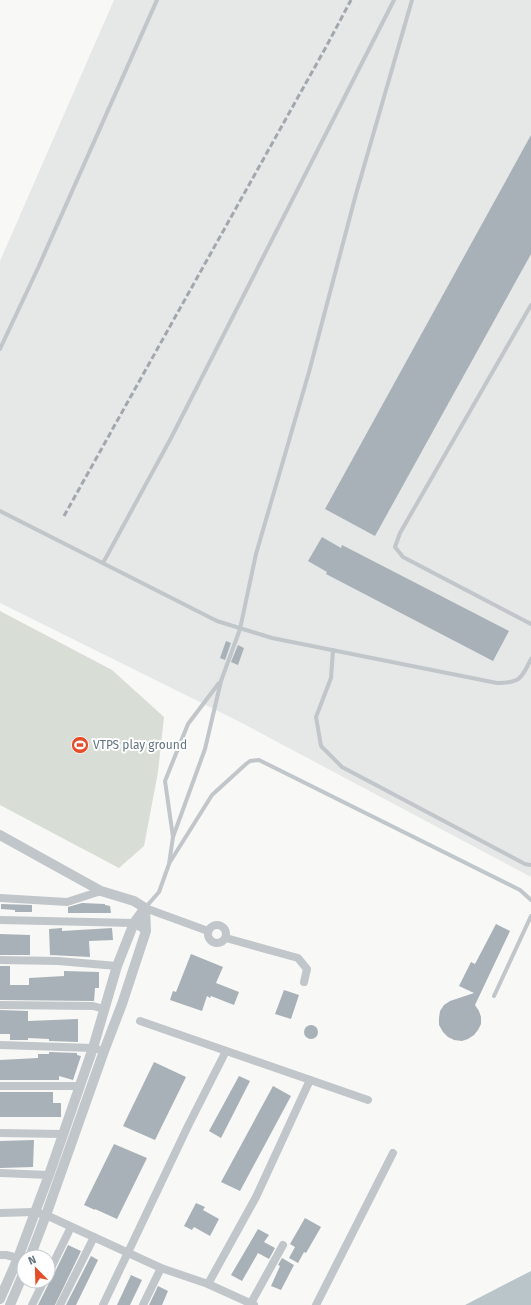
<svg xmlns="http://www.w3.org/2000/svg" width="531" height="1305" viewBox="0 0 531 1305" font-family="'Fira Sans',sans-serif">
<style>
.built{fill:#e6e7e7}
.green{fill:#d8ddd5}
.water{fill:#b9c5c9}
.building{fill:#a8b1b7}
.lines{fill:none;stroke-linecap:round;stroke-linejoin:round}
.service{stroke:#c1c6ca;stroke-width:4}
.minor{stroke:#c1c6ca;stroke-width:8}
.tertiary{stroke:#c1c6ca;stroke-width:10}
.rail{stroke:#a0a8ae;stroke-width:3;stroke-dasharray:6 3;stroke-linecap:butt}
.labels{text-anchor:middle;stroke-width:4;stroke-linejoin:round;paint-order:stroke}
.poi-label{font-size:12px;fill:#637581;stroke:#fff;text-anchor:start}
</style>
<rect width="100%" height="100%" fill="#f8f8f6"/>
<!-- built -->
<polygon class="built" points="114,0 531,0 531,877 238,721 0,603 0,261"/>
<!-- green -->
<polygon class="green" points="0,611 112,670 164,717 158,772 144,846 119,868 0,805"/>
<!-- water -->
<polygon class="water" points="531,1271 531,1305 465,1305"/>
<!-- building -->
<g class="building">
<polygon points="531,135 531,254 375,536 325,509"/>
<polygon points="322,537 341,548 342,545 509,631 493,661 326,574 327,572 308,561"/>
<polygon points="226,641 231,643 225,660 220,658"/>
<polygon points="238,645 244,648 238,665 231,662"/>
<polygon points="82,903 105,904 105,905 110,906 111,913 68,913 68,907"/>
<polygon points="1,904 32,905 32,912 15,912 15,910 1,909"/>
<polygon points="496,924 510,931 475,1005 479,1011 481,1017 481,1024 478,1030 474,1035 468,1039 462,1041 454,1040 448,1037 443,1032 439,1025 439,1018 440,1011 444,1005 450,1001 474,993 459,986 471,962 475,964"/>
<polygon points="62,928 62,931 112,928 113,940 89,941 90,957 50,955 49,929"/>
<polygon points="0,934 30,935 30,955 0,955"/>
<polygon points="191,954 223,967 216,983 239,992 234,1005 211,996 210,998 207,996 202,1011 170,1000 173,991 176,992"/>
<polygon points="0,966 10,966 10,985 29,985 29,978 64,976 64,971 99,972 99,988 95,988 94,1001 0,1000"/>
<polygon points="284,990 299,995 291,1019 275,1014"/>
<polygon points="0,1010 28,1011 28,1021 78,1019 78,1042 49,1041 49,1039 28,1038 28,1040 10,1040 10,1034 0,1034"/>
<circle cx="311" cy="1032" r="7"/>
<polygon points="49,1052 77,1053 77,1055 81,1056 73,1080 59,1076 59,1080 0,1080 0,1060 38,1058 38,1054 49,1054"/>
<polygon points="154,1062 186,1077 155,1140 123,1126"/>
<polygon points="239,1076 250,1081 221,1138 209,1131"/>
<polygon points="273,1086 291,1096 240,1191 221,1182"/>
<polygon points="0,1092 53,1092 53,1103 61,1103 61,1117 0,1117"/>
<polygon points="34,1140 33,1167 0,1168 0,1141"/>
<polygon points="114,1144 147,1158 117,1219 95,1209 95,1210 84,1205"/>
<polygon points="196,1203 205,1207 203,1210 219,1219 210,1236 194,1227 192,1230 184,1226"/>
<polygon points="305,1218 321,1227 306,1253 304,1252 298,1263 289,1258 295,1247 290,1244"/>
<polygon points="258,1229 269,1235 264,1242 275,1248 269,1259 258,1253 242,1281 231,1275"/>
<polygon points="68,1245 81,1251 55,1305 38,1305 49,1283 49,1279 53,1276"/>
<polygon points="91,1256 98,1260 76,1305 66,1305"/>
<polygon points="282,1258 294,1265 281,1290 271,1286 280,1266 278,1265"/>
<polygon points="131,1275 142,1280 130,1305 117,1305"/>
<polygon points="158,1286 168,1291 162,1305 149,1305"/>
</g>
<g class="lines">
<!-- service -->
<g class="service">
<polyline points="531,305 400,533 395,547 403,557 531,624"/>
<polyline points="0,349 38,268 157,0"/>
<path d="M0 511 217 621 272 638 497 683C520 683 521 679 531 659"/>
<polyline points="103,563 171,438 394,0"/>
<polyline points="333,650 331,678 316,717 321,746 342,767 525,864 531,865"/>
<polyline points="173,837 165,781 188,724 219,683"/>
<polyline points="170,862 212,795 246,764 250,761 259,760 520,890 531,900"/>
<polyline points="145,908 159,892 169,864 173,837 205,749 221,681 240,629 256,554 309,372 356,194 412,0"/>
<polyline points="494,996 531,916"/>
</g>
<!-- minor -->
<g class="minor">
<polyline points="0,898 67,902 101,891"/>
<polyline points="145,908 208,931"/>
<polyline points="0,920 134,923 146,931"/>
<circle cx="217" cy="934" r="9"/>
<polyline points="226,938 298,958 307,969 304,982"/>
<polyline points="0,960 58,961 117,966"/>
<polyline points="0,1005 93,1006 104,1009"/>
<polyline points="140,1021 368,1100"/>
<polyline points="0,1045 93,1048 97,1049"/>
<polyline points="0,1086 79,1086"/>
<polyline points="0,1133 63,1134"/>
<polyline points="0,1173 49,1175"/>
<polyline points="0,1213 34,1212 46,1215 161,1268 208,1284 254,1305"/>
<polyline points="0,1255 6,1255 18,1258"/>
<polyline points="48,1274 71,1227"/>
<polyline points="208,1284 256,1197 310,1080"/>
<polyline points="251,1303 283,1245"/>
<polyline points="32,1305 44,1281"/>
<polyline points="60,1305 94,1237"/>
<polyline points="103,1305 188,1126 226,1051"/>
<polyline points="143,1305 161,1268"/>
<polyline points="316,1305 393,1153"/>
</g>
<!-- tertiary -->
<g class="tertiary">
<polyline points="0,835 101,891 134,901 145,908"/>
<polyline points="30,1257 46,1215 104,1051 122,1004 146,931 145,908"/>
<polyline points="0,1299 18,1258 49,1175 93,1048 117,966 134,923 145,908"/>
<polyline points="10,1305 24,1272"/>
</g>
<!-- rail -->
<polyline class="rail" points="64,516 326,47 351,0"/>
</g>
<!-- icons -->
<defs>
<symbol id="stadium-disc" viewBox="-11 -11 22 22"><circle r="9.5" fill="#e54d29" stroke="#fff"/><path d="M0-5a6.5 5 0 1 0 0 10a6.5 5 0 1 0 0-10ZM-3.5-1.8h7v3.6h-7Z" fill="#fff"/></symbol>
</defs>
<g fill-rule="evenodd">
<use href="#stadium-disc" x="70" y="735" width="20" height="20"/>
</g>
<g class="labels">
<!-- poi labels -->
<g class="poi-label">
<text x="93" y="749">VTPS play ground</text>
</g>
</g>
<!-- north arrow -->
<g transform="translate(36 1269) rotate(337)"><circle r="19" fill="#ffffff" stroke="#c1c8cd"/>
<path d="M0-3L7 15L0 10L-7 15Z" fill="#e54d29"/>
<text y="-6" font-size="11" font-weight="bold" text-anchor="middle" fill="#637581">N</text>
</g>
</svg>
